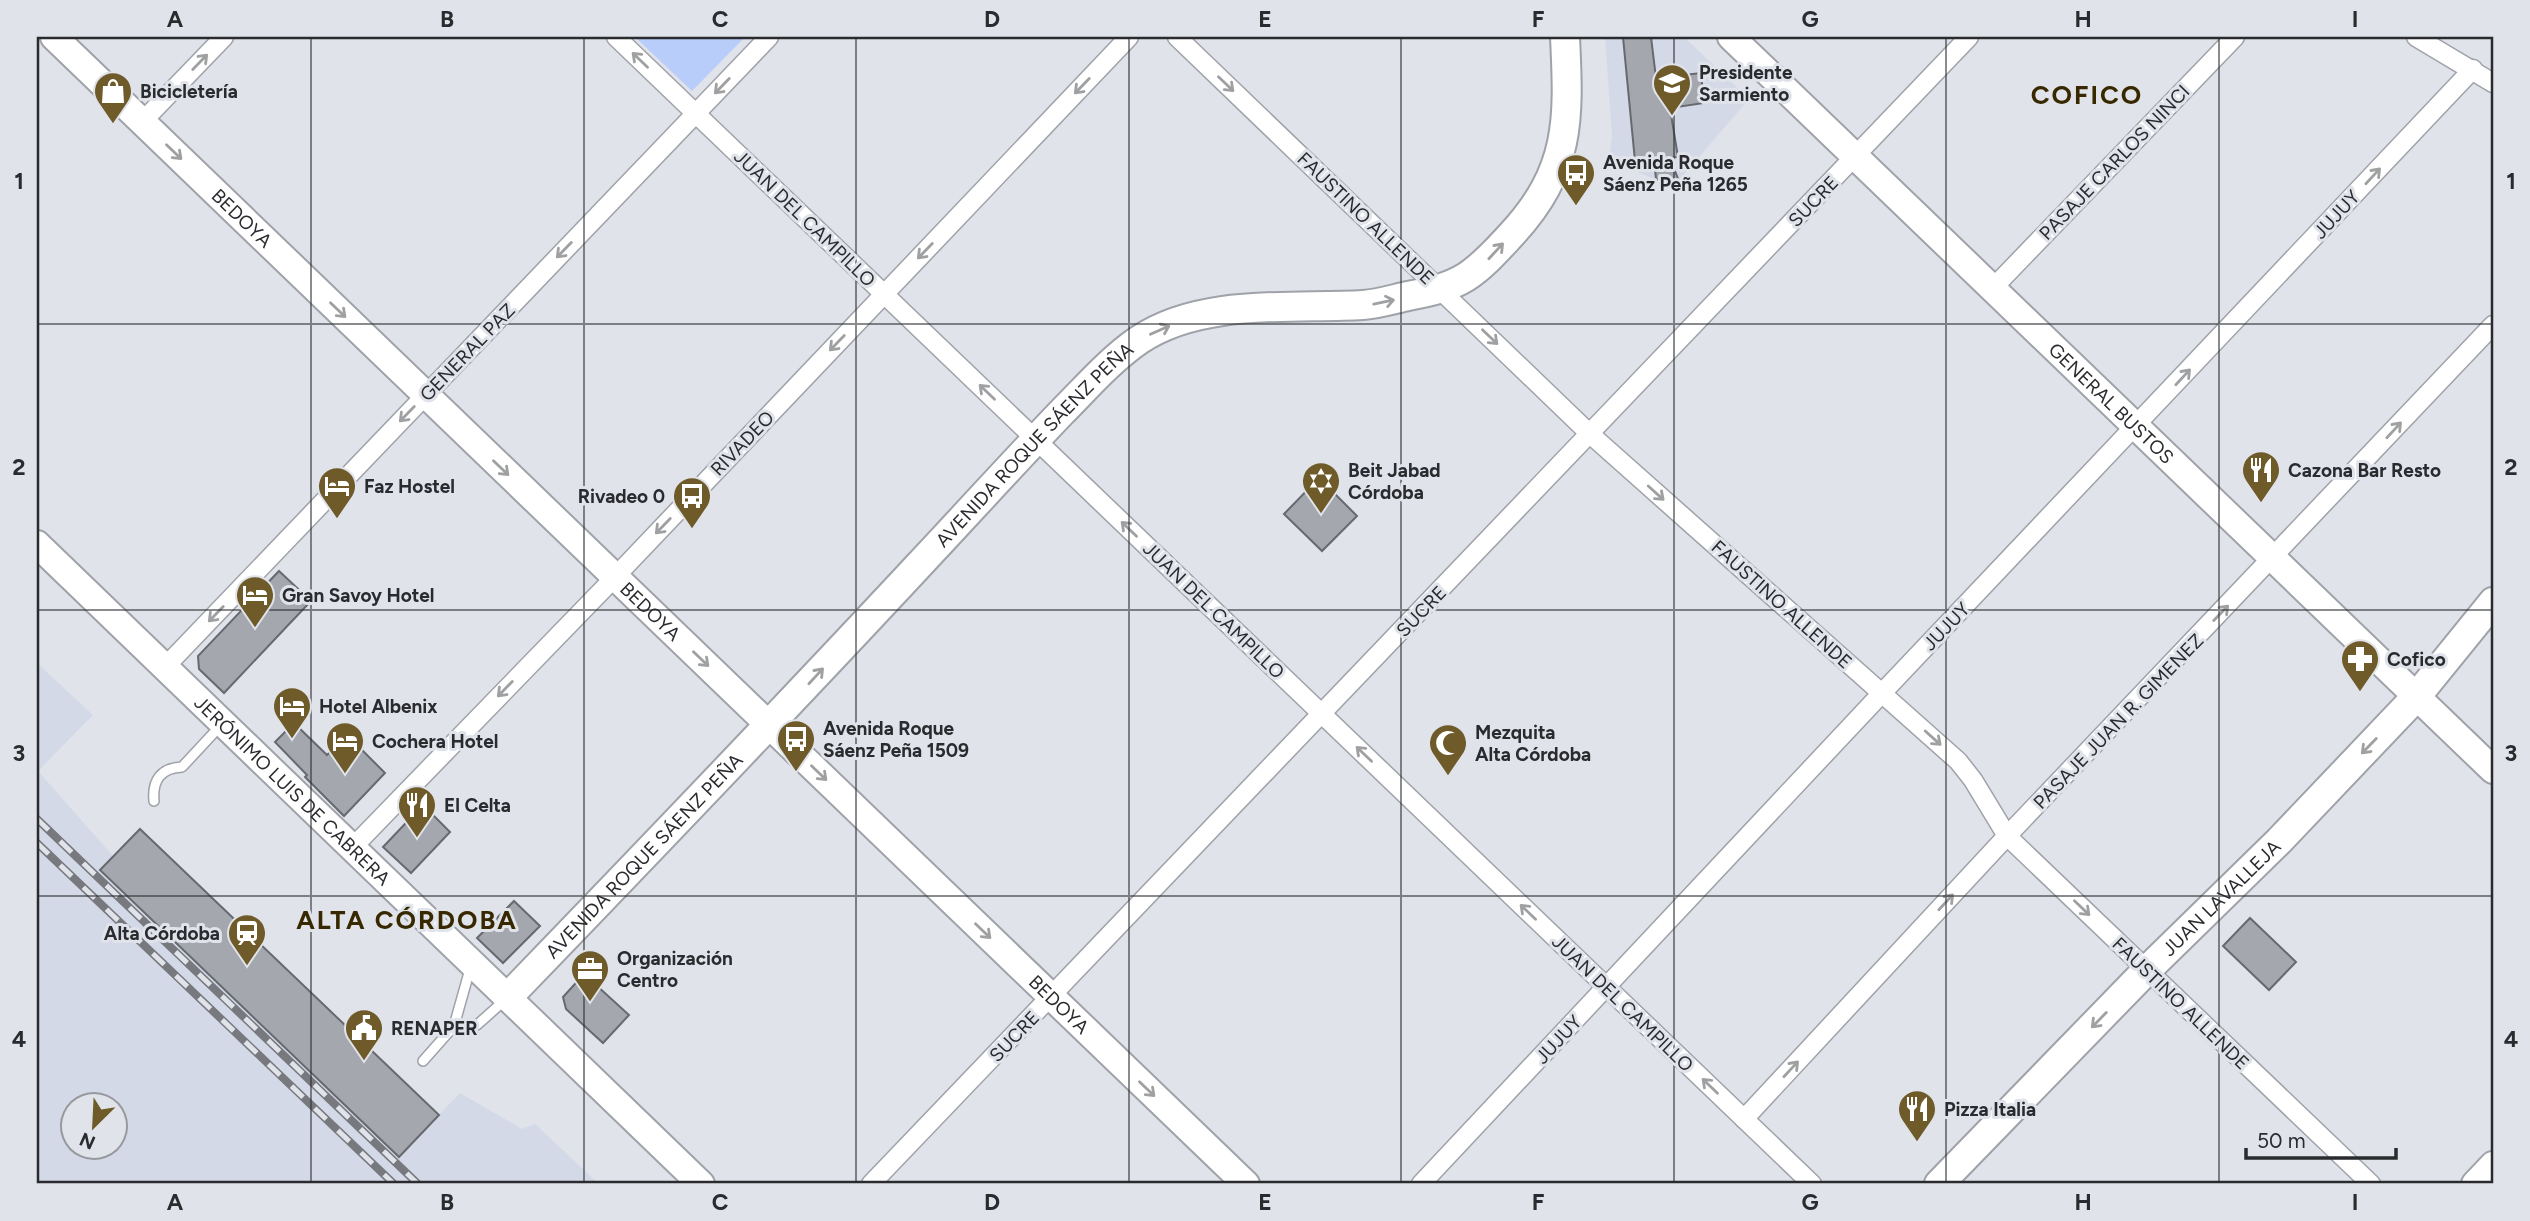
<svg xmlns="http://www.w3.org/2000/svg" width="2530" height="1221" viewBox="0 0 2530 1221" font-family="Figtree,sans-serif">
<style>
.built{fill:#d3d9e7;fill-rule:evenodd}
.green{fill:#b8cdf9}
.building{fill:#a4a7ae;stroke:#66696e;stroke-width:2}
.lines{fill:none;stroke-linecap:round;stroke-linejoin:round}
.lane-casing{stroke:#9fa2a9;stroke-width:12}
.street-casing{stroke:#9fa2a9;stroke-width:21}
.secondary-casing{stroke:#9fa2a9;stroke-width:30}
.primary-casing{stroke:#9fa2a9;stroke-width:32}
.lane{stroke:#fff;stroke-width:9}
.street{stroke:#fff;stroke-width:18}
.secondary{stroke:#fff;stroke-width:26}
.primary{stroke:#fff;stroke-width:28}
.rail-casing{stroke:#77797e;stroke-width:8}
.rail{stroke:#e0e3ea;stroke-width:5;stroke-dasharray:16;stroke-linecap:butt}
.oneway{stroke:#9fa0a1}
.grid{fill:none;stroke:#2a2b2e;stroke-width:2;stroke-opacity:0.55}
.labels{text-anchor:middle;stroke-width:6;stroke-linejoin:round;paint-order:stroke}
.poi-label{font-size:19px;font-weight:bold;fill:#2a2b2e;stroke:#e0e3ea;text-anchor:start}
.street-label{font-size:19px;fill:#2a2b2e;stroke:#e0e3ea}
.district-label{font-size:26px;font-weight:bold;letter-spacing:2px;fill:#372800;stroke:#e0e3ea}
.neatline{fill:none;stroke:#2a2b2e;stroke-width:2.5}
.grid-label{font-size:23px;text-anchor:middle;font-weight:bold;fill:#2a2b2e}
</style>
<rect width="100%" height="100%" fill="#e0e3ea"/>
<!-- built -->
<g class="built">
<polygon points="1605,37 1684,37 1749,99 1673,187 1609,160 1612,136"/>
<path d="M37 663 93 715 38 771 113 856 412 1143 460 1093 522 1129 535 1124 599 1184H37ZM74 1106H116V1148H74Z"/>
</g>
<!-- green -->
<polygon class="green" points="635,37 745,37 692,91"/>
<!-- building -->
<g class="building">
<polygon points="1623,37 1651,37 1656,78 1701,73 1704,103 1670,108 1678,157 1670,158 1682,189 1656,179 1654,158 1635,161"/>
<polygon points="1319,478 1357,516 1322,551 1284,514"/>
<polygon points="279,571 311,601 224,693 199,669 198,656"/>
<polygon points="294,723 327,755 347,735 385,773 344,816 305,777 307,775 275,742"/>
<polygon points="423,805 450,832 411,873 383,847"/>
<polygon points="140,829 439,1115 399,1157 100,870"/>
<polygon points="514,901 540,926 503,963 477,938"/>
<polygon points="2250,918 2296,962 2269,990 2223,946"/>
<polygon points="584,974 629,1015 603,1043 566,1009 563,997"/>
</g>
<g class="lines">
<defs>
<g id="lane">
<path d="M154 801C152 780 161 768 182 767L222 724"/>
<polyline points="454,1026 477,1025 506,999"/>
<polyline points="423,1061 454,1026 470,969"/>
</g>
<g id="street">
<polyline points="616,37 1812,1184"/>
<polyline points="1177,37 1590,434 1958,761 1973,780 2007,836 2371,1184"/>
<polyline points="2416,37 2493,83"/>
<polyline points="142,122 224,37"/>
<polyline points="1993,288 2235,37"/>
<polyline points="165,667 769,37"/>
<polyline points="353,847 615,577 1129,37"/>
<polyline points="1744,1119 2007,836 2493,325"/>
<polyline points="871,1184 1969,37"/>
<polyline points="1421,1184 1882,693 2473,69"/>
</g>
<g id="secondary">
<path id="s1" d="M54 37 1246 1184"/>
<path id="s2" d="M1731 37 2493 770"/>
<path id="s3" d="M37 544 701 1184"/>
<polyline points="2475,1184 2493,1165"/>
</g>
<g id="primary">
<path id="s4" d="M508 997C647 853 784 710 920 564 967 514 1013 463 1061 413 1086 388 1110 360 1139 340 1201 298 1292 309 1363 305 1378 304 1394 299 1408 296 1429 292 1448 288 1466 277 1483 266 1497 250 1511 235 1571 170 1569 120 1565 37"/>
<path id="s5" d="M1939 1184 2146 971 2279 841 2416 697 2493 602"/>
</g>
</defs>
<!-- lane casing -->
<use href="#lane" class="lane-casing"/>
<!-- street casing -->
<use href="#street" class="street-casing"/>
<!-- secondary casing -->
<use href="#secondary" class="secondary-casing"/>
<!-- primary casing -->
<use href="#primary" class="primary-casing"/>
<!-- lane -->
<use href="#lane" class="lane"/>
<!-- street -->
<use href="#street" class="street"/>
<!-- secondary -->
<use href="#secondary" class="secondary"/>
<!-- primary -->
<use href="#primary" class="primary"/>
<defs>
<g id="rail">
<polyline points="37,819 418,1184"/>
<polyline points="37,843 394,1184"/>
</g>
</defs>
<!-- rail casing -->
<use href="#rail" class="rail-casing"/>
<!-- rail -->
<use href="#rail" class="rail"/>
</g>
<!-- one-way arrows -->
<defs><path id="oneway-shaft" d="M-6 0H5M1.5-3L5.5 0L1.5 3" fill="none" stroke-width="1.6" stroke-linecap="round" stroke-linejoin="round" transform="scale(1.75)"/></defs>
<g class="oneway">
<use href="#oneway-shaft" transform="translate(640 60) rotate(-136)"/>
<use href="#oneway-shaft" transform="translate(200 62) rotate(-46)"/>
<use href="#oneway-shaft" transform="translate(1226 84) rotate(44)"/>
<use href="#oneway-shaft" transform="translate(722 86) rotate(134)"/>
<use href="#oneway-shaft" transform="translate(1082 86) rotate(134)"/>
<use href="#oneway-shaft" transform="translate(174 152) rotate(44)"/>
<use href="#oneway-shaft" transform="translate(2373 176) rotate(-47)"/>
<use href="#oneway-shaft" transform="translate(564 250) rotate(134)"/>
<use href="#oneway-shaft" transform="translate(925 251) rotate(134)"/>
<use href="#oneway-shaft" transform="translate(1496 251) rotate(-47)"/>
<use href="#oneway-shaft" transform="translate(1384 302) rotate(-12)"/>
<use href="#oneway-shaft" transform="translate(338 310) rotate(44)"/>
<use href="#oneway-shaft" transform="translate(1160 330) rotate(-24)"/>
<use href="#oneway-shaft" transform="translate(1490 337) rotate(44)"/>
<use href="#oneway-shaft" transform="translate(837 343) rotate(134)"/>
<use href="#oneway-shaft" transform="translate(2183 377) rotate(-47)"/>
<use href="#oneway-shaft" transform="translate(987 392) rotate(-136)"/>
<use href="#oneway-shaft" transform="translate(407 414) rotate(134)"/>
<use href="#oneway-shaft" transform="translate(2394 430) rotate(-47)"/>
<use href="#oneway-shaft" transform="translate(501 468) rotate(44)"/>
<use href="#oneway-shaft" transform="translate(1656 493) rotate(42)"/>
<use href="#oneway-shaft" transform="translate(663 526) rotate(134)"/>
<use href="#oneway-shaft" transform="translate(1129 529) rotate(-136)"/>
<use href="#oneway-shaft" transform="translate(2221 613) rotate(-46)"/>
<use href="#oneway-shaft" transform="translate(216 614) rotate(134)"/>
<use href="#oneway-shaft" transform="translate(701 659) rotate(44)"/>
<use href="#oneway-shaft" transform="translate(816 676) rotate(-47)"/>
<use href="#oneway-shaft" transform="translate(505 689) rotate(134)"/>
<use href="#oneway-shaft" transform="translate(1933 738) rotate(42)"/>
<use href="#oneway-shaft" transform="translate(2369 746) rotate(134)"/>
<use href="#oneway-shaft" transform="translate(1364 754) rotate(-136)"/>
<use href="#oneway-shaft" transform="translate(819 773) rotate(44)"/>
<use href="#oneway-shaft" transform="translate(1946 902) rotate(-47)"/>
<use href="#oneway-shaft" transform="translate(2082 908) rotate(44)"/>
<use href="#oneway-shaft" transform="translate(1528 912) rotate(-136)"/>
<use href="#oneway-shaft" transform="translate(983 931) rotate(44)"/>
<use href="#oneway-shaft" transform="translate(2099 1020) rotate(134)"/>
<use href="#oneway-shaft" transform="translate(1791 1069) rotate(-47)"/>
<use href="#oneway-shaft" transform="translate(1710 1086) rotate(-136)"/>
<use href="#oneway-shaft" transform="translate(1147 1089) rotate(44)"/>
</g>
<!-- grid -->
<path class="grid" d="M311 37V1184M584 37V1184M856 37V1184M1129 37V1184M1401 37V1184M1674 37V1184M1946 37V1184M2219 37V1184M37 324H2493M37 610H2493M37 896H2493"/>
<!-- icons -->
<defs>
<symbol id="school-pin" viewBox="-11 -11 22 30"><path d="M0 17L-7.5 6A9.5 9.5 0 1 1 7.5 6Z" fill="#6f5b2a" stroke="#e0e3ea"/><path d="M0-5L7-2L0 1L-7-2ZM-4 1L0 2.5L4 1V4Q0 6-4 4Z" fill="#fff"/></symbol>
<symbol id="shop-pin" viewBox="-11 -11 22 30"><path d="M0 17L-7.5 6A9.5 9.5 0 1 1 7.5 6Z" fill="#6f5b2a" stroke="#e0e3ea"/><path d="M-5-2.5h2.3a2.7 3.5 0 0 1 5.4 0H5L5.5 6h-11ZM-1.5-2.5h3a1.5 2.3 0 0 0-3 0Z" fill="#fff"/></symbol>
<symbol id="bus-pin" viewBox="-11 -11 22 30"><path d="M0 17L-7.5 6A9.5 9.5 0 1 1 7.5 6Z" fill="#6f5b2a" stroke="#e0e3ea"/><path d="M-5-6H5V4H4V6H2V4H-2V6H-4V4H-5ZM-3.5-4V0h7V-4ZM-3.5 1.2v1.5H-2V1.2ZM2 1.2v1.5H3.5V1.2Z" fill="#fff"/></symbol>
<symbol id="restaurant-pin" viewBox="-11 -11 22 30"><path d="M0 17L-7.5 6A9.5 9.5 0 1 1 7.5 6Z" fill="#6f5b2a" stroke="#e0e3ea"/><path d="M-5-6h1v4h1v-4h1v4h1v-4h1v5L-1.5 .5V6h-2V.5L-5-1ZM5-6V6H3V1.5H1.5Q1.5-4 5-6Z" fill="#fff"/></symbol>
<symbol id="synagogue-pin" viewBox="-11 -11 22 30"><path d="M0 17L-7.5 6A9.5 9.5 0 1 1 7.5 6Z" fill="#6f5b2a" stroke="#e0e3ea"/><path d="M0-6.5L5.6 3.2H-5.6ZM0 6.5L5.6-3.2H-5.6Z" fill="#fff"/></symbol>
<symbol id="hotel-pin" viewBox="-11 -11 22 30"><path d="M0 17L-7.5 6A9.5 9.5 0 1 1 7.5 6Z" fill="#6f5b2a" stroke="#e0e3ea"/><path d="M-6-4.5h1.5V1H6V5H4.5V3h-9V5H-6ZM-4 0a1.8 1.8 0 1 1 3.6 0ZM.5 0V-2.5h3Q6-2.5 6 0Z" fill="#fff"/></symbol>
<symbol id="pharmacy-pin" viewBox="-11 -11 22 30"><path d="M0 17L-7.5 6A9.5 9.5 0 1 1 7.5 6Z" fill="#6f5b2a" stroke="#e0e3ea"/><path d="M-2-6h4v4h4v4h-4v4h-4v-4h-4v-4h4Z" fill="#fff"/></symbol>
<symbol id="mosque-pin" viewBox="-11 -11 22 30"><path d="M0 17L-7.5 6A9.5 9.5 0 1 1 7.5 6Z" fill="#6f5b2a" stroke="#e0e3ea"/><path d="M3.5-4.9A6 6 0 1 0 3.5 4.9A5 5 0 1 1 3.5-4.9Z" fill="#fff"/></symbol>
<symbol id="station-pin" viewBox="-11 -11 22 30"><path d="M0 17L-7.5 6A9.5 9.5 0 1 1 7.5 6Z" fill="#6f5b2a" stroke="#e0e3ea"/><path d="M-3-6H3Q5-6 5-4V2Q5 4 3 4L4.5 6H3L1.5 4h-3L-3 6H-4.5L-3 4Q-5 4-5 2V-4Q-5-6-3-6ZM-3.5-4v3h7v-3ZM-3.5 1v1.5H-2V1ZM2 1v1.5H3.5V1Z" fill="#fff"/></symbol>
<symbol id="office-pin" viewBox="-11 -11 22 30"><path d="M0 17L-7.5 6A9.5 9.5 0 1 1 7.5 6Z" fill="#6f5b2a" stroke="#e0e3ea"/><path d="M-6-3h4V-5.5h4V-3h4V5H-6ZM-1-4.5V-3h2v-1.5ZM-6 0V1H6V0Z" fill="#fff"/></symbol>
<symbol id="civic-pin" viewBox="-11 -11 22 30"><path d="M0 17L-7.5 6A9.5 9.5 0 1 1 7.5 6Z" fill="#6f5b2a" stroke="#e0e3ea"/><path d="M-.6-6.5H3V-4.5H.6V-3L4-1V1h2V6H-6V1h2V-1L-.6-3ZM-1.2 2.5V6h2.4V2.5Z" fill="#fff"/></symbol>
</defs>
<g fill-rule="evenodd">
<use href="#school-pin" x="1650" y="61" width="44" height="60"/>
<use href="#shop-pin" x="91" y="69" width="44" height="60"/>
<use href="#bus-pin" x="1554" y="151" width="44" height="60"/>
<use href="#restaurant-pin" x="2239" y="448" width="44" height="60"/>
<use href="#synagogue-pin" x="1299" y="459" width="44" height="60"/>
<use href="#hotel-pin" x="315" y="464" width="44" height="60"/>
<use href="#bus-pin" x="670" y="474" width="44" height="60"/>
<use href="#hotel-pin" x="233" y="573" width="44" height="60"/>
<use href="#pharmacy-pin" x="2338" y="637" width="44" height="60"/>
<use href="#hotel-pin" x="270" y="684" width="44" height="60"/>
<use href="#bus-pin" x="774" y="717" width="44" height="60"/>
<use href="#hotel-pin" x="323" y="719" width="44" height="60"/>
<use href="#mosque-pin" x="1426" y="721" width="44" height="60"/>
<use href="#restaurant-pin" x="395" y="783" width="44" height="60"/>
<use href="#station-pin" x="225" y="911" width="44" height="60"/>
<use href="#office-pin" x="568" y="947" width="44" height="60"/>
<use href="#civic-pin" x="342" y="1006" width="44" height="60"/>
<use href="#restaurant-pin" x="1895" y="1087" width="44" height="60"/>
</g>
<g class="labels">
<!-- poi labels -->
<g class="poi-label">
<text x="1699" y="79">Presidente<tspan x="1699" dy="22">Sarmiento</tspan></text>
<text x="140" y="98">Bicicletería</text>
<text x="1603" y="169">Avenida Roque<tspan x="1603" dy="22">Sáenz Peña 1265</tspan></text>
<text x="1348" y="477">Beit Jabad<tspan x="1348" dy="22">Córdoba</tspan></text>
<text x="2288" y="477">Cazona Bar Resto</text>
<text x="364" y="493">Faz Hostel</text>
<text x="665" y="503" text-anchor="end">Rivadeo 0</text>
<text x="282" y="602">Gran Savoy Hotel</text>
<text x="2387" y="666">Cofico</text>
<text x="319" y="713">Hotel Albenix</text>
<text x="823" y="735">Avenida Roque<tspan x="823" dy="22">Sáenz Peña 1509</tspan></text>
<text x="1475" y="739">Mezquita<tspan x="1475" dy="22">Alta Córdoba</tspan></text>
<text x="372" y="748">Cochera Hotel</text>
<text x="444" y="812">El Celta</text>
<text x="220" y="940" text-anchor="end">Alta Córdoba</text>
<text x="617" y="965">Organización<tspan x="617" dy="22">Centro</tspan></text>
<text x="391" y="1035">RENAPER</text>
<text x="1944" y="1116">Pizza Italia</text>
</g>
<!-- street labels -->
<g class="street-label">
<text transform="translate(2114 162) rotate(-46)" y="7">PASAJE CARLOS NINCI</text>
<text transform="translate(1813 201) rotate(-46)" y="7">SUCRE</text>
<text transform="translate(2336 214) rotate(-47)" y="7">JUJUY</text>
<text dy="7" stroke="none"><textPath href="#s1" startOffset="261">BEDOYA</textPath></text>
<text transform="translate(805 218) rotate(44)" y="7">JUAN DEL CAMPILLO</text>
<text transform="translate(1366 218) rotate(44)" y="7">FAUSTINO ALLENDE</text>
<text transform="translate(467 352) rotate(-46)" y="7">GENERAL PAZ</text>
<text dy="7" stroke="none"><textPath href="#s2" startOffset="528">GENERAL BUSTOS</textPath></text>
<text transform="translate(742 443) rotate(-46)" y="7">RIVADEO</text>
<text dy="7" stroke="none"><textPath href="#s4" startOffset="763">AVENIDA ROQUE SÁENZ PEÑA</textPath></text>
<text transform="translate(1782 604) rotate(42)" y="7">FAUSTINO ALLENDE</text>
<text dy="7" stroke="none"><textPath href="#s1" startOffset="828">BEDOYA</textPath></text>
<text transform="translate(1214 610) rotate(44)" y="7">JUAN DEL CAMPILLO</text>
<text transform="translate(1421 611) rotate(-46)" y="7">SUCRE</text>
<text transform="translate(1946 626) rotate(-46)" y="7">JUJUY</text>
<text transform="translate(2118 721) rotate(-46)" y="7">PASAJE JUAN R. GIMENEZ</text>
<text dy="7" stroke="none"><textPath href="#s3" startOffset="355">JERÓNIMO LUIS DE CABRERA</textPath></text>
<text dy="7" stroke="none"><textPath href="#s4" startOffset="196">AVENIDA ROQUE SÁENZ PEÑA</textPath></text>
<text dy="7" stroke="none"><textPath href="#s5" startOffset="402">JUAN LAVALLEJA</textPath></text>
<text transform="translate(1623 1003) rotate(44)" y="7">JUAN DEL CAMPILLO</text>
<text transform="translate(2181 1003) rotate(44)" y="7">FAUSTINO ALLENDE</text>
<text dy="7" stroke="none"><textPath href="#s1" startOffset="1395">BEDOYA</textPath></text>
<text transform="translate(1014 1036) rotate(-46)" y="7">SUCRE</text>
<text transform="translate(1558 1039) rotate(-47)" y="7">JUJUY</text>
</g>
<!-- district labels -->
<g class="district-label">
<text x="2087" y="104">COFICO</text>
<text x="407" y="929">ALTA CÓRDOBA</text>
</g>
</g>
<!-- border -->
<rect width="2530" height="1221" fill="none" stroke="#e0e3ea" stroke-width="77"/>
<!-- north arrow -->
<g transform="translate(94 1126) rotate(204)"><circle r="33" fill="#e0e3ea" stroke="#97999f" stroke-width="2"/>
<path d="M0-5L12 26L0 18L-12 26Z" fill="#6f5b2a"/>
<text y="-10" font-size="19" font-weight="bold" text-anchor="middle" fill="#2a2b2e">N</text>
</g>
<!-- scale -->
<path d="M2246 1148v10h150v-10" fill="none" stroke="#2a2b2e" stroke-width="3.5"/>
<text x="2257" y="1148" font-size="21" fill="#2a2b2e" stroke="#e0e3ea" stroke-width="5" paint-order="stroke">50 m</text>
<rect x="38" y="38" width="2454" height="1144" class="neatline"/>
<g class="grid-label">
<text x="175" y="27">A</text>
<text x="447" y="27">B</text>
<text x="720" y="27">C</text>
<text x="992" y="27">D</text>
<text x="1265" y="27">E</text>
<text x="1538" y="27">F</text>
<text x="1810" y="27">G</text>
<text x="2083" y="27">H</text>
<text x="2355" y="27">I</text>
<text x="19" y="189">1</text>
<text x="2511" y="189">1</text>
<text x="19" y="475">2</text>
<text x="2511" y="475">2</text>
<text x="19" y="761">3</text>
<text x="2511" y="761">3</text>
<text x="19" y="1047">4</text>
<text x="2511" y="1047">4</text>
<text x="175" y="1210">A</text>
<text x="447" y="1210">B</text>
<text x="720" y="1210">C</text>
<text x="992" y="1210">D</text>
<text x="1265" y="1210">E</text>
<text x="1538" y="1210">F</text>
<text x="1810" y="1210">G</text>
<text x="2083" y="1210">H</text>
<text x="2355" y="1210">I</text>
</g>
</svg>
